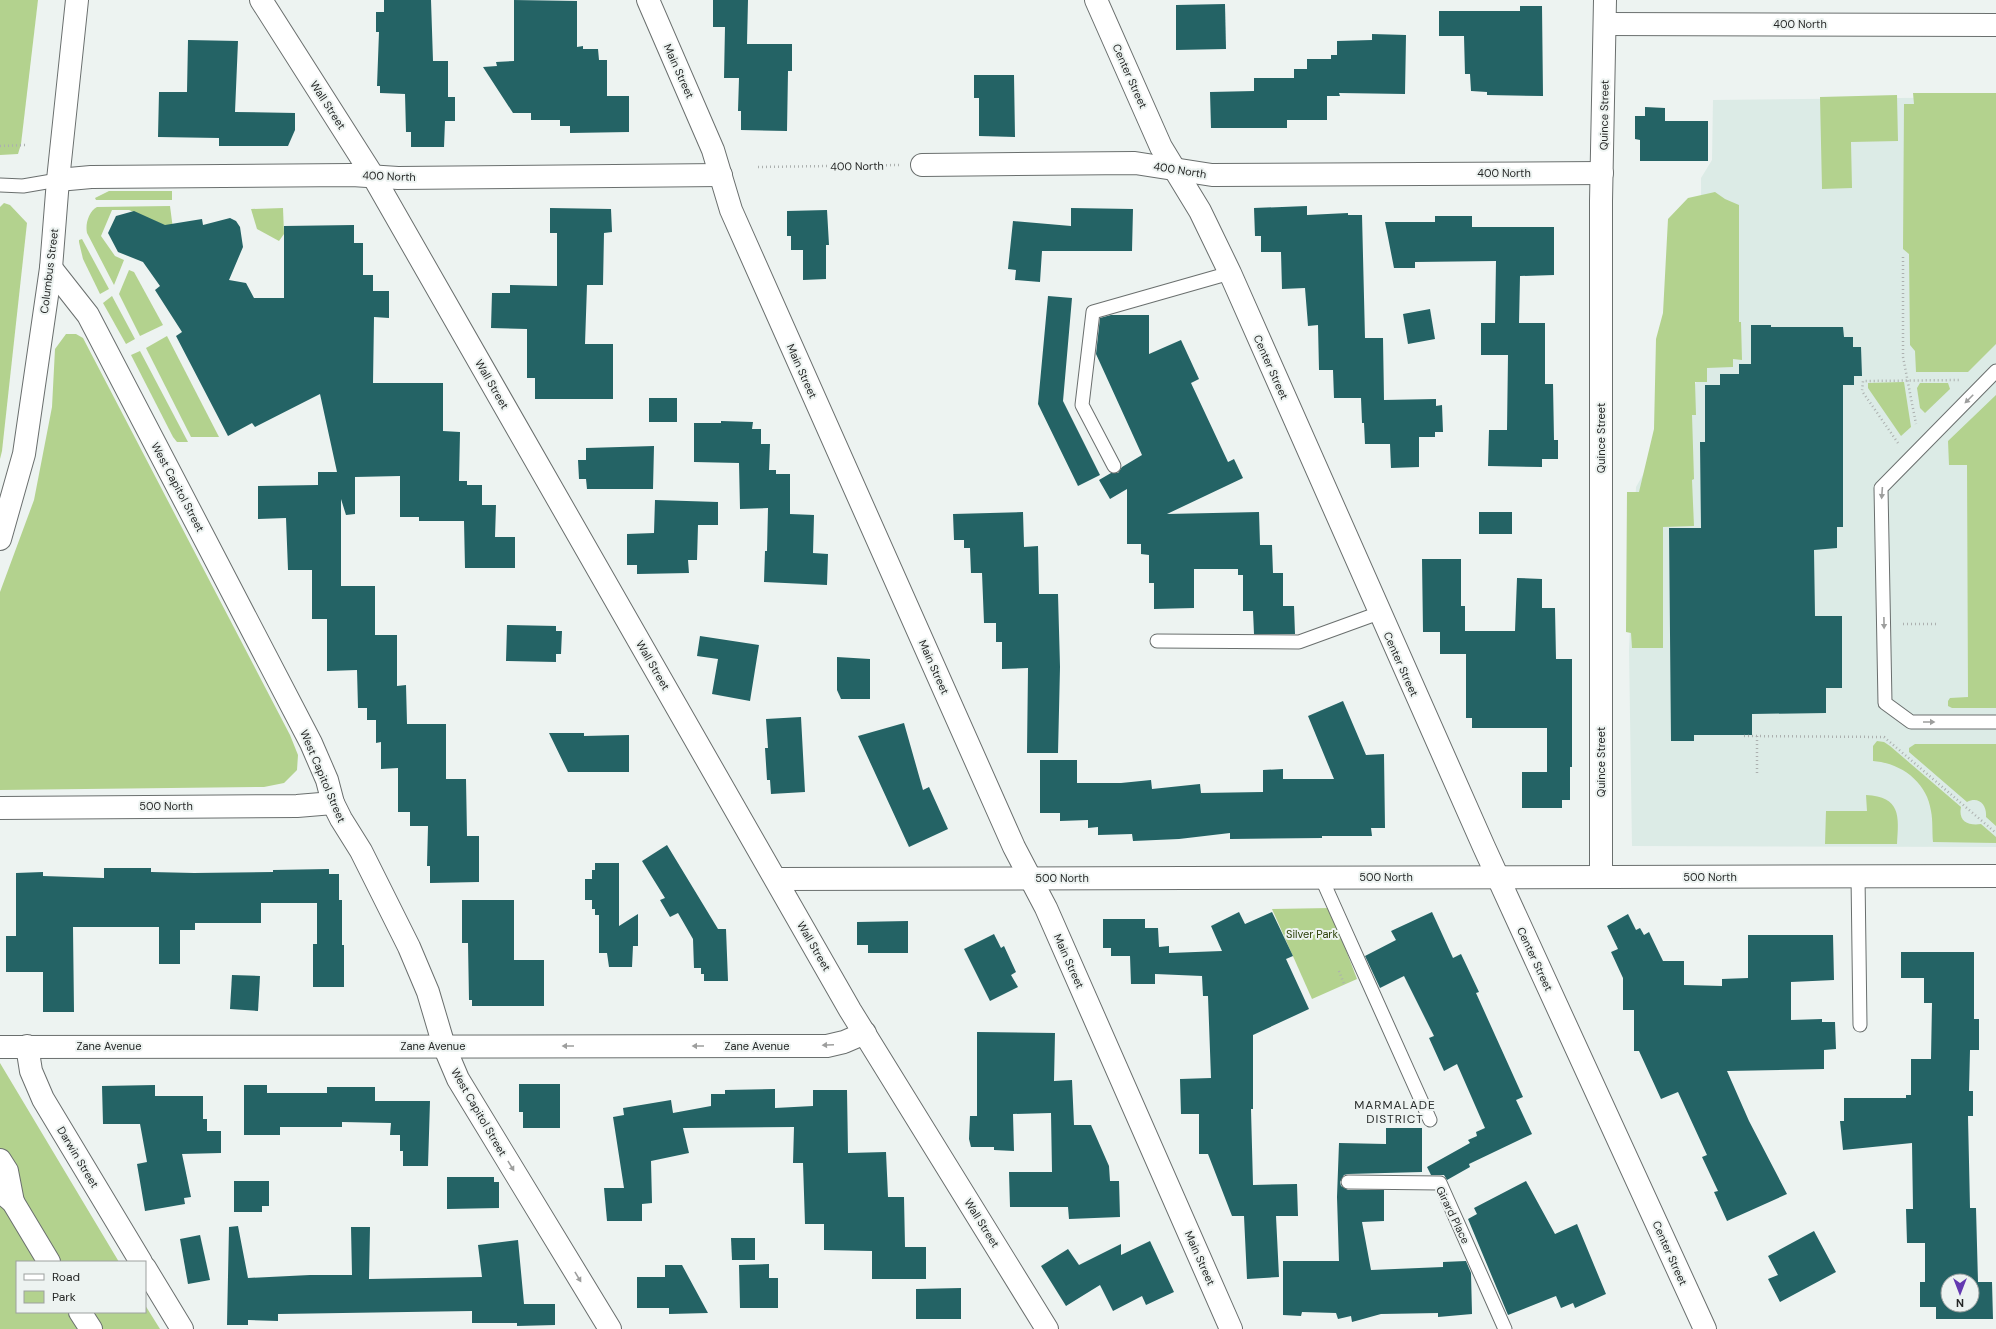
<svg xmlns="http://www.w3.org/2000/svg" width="1996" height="1329" viewBox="0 0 1996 1329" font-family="'DM Sans',sans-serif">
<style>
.built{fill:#dcebe6}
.green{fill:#b3d28e}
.building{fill:#246365;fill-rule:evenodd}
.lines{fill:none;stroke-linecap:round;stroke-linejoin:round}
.service-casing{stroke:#6a6f6e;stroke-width:15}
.minor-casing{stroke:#6a6f6e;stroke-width:24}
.secondary-casing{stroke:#6a6f6e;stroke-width:24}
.path{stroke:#acb0af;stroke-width:2.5;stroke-dasharray:1 3;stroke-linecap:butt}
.service{stroke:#fff;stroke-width:13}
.minor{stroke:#fff;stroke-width:22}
.secondary{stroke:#fff;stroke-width:22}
.oneway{fill:#9d9e9d}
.labels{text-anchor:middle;stroke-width:4;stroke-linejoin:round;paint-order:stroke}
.street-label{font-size:11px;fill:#252726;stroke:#edf3f1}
.park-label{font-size:11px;fill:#2c4009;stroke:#edf3f1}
.neighbourhood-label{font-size:12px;letter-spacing:1px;fill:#292d2c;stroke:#edf3f1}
</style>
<rect width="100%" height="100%" fill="#edf3f1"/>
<!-- built -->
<polygon class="built" points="1996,97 1996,847 1632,846 1629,650 1636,487 1702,372 1701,178 1712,160 1713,100"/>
<!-- green -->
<g class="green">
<polygon points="0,0 38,0 21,144 18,154 0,155"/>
<polygon points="1913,93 1996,93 1996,344 1968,372 1916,372 1915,351 1910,345 1909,254 1903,249 1904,104 1914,104"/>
<polygon points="1897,95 1898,141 1851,142 1852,188 1822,189 1820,97"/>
<polygon points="109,191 172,191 172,200 96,200 95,198"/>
<polygon points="1715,192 1725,199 1739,205 1739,322 1741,322 1742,360 1733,359 1733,367 1707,368 1707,382 1695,382 1696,415 1692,415 1694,479 1692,480 1694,526 1663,527 1663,648 1632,648 1631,633 1626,632 1627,492 1639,492 1654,429 1656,339 1663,313 1668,219 1688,198"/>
<polygon points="4,203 10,205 27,223 2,451 0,459 0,207"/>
<path d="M170 206 173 229 129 210H112L101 236 115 256 124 260 114 285 87 233C85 224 89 211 97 207Z"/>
<polygon points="283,208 284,234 279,241 257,229 251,209"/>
<polygon points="82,239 109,289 100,294 83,259 79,242 79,240"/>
<polygon points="129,270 134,272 163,325 140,336 119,294"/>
<polygon points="112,296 135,339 126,344 103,303"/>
<polygon points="66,334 76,334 83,338 290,735 298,755 297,770 284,783 264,787 0,790 0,592 34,500 52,407 55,349"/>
<polygon points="167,336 219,437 191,437 146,348"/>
<polygon points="140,351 188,442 177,442 173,437 131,355"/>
<polygon points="1904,382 1911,427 1901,436 1868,388 1868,383"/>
<polygon points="1920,383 1948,383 1950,389 1925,413 1920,408 1917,388"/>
<polygon points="1996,395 1996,708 1952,708 1948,706 1948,701 1950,698 1968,697 1967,465 1949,465 1948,441"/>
<path d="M1877 741 1884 742 1890 746 1961 807C1958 821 1968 826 1981 824L1996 837V843L1933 842C1932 832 1933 821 1931 811 1927 782 1901 763 1873 761V746Z"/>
<path d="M1915 744H1996V826L1986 817C1987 805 1979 796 1967 802L1909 752V748Z"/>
<path d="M1866 795C1901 797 1899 816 1897 844H1825L1826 811H1867Z"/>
<polygon points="1330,908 1357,979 1312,999 1272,909"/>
<polygon points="0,1063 119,1262 17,1262 17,1312 145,1312 145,1305 160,1329 0,1329"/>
</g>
<!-- building -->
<g class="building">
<polygon points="384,0 431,0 433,61 448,61 448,97 455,97 455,121 445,121 444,147 411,147 411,132 406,132 405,94 380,93 380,86 377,86 379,32 376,32 376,12 384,12"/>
<polygon points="514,0 577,1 577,47 583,46 583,49 598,49 599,60 607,60 607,96 629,96 629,132 570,133 570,126 560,126 560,120 531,120 531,113 513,113 483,67 497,66 496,62 514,61"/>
<polygon points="713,0 748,0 747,44 792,44 792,71 788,71 787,131 741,130 741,111 738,111 739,78 724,78 725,27 713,27"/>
<polygon points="1225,4 1226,49 1176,50 1176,5"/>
<polygon points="1520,6 1542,6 1543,96 1487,95 1487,92 1471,91 1470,74 1465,74 1464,36 1439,36 1439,11 1520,11"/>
<polygon points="1372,34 1406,35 1405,94 1339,93 1340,96 1327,96 1327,120 1287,120 1287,128 1211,128 1210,92 1254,91 1254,78 1294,78 1294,69 1307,69 1307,59 1331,59 1331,55 1337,55 1337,41 1372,40"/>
<polygon points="188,40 238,41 235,112 295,113 295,130 288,146 219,146 219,138 158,137 159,92 187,92"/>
<polygon points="974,75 1014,75 1015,137 979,136 979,98 974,98"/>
<polygon points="1645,107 1665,108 1665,121 1708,121 1708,161 1640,161 1640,140 1635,139 1635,116 1645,116"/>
<polygon points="1307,206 1307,215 1348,213 1348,215 1362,215 1365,338 1383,338 1384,400 1436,399 1436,406 1442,405 1443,432 1435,432 1435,437 1419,437 1419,467 1391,468 1390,444 1365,444 1364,423 1362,423 1361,398 1334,398 1333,370 1319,370 1318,325 1308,326 1305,288 1282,289 1281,252 1261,252 1261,236 1255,236 1254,208"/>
<polygon points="550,208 611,209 612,232 604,233 603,285 587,285 585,344 613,344 613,399 535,399 535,378 527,378 527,329 491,328 492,293 510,293 510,285 557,286 557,233 550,233"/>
<polygon points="1071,208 1133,209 1132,251 1042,251 1040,282 1015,280 1016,270 1008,269 1013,221 1071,226"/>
<polygon points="827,210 829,245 826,245 826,279 803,280 803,250 791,250 791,236 787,236 787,211"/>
<polygon points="134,211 165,225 202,219 203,225 230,218 236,221 240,227 243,247 229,280 246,283 254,298 284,298 284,226 354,225 354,243 363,243 363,275 373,275 373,291 389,291 389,318 374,317 373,383 443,383 443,431 460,432 459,481 467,481 467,485 482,485 482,505 496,505 495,537 515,537 515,568 465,568 464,521 419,521 419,517 400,517 400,476 355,477 355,514 346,515 341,499 341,586 375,586 375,635 397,635 397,686 406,685 407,724 446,724 446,779 466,779 467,836 479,836 479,882 430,883 430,866 427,866 428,826 410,826 410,812 398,812 398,768 381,769 381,742 376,743 376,720 367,720 367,708 358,708 357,670 327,671 327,619 312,619 312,570 288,570 286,518 258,519 258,486 318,485 318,472 337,472 320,394 255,427 252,423 228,436 176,336 182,332 155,290 160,286 143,262 118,252 108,233 116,216"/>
<polygon points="1435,216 1472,216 1472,227 1554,227 1554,275 1520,276 1519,323 1545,323 1545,384 1553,384 1554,440 1558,440 1558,459 1542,459 1542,467 1488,466 1489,430 1507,430 1508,355 1481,355 1481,323 1495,323 1496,261 1415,262 1415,268 1394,268 1385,222 1435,222"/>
<polygon points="1048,296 1072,298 1063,401 1100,475 1078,486 1038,404"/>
<polygon points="1430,309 1435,339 1408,344 1403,314"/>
<polygon points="1111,315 1149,315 1149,354 1181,340 1199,379 1191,383 1228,462 1234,459 1243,478 1167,514 1259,512 1260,545 1272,545 1273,573 1283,573 1283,606 1294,606 1295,634 1254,634 1253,611 1243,611 1243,575 1238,575 1238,569 1194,569 1194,608 1154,609 1154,583 1149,583 1149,555 1141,554 1141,544 1127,544 1127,489 1110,499 1099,480 1111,473 1118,473 1122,467 1142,455 1096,354 1100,318"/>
<polygon points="1751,325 1771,325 1771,327 1843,327 1844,337 1853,337 1853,347 1861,347 1862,376 1854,376 1854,385 1843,385 1843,527 1837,527 1837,548 1814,550 1815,616 1842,616 1842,688 1826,688 1826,713 1752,714 1752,735 1694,735 1694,741 1671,741 1669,528 1701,528 1700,442 1705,442 1705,385 1720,385 1720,374 1739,374 1739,364 1751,364"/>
<rect x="649" y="398" width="28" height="24"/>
<polygon points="721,421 753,422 752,429 761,429 761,444 770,444 769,470 776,470 776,474 790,474 790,514 814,515 813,553 828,554 827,585 764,582 765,551 767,551 768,508 740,509 739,463 694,462 694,423 721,423"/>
<polygon points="654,446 653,489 587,489 586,479 579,479 578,460 586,460 586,448"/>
<polygon points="655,500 718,502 718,525 698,525 697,560 688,560 689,573 637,574 637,565 627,565 627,534 654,533"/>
<polygon points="1023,512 1024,547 1038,546 1039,594 1058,594 1060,667 1058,753 1027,753 1028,668 1002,669 1002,642 996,642 996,623 984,623 982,573 971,573 970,548 964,548 964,540 954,540 953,514"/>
<rect x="1479" y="512" width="33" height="22"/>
<polygon points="1422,559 1461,559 1461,606 1465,606 1465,631 1515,631 1517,578 1542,579 1542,608 1555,608 1556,659 1572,659 1572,767 1570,767 1570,800 1562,800 1562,808 1522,808 1522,772 1547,772 1547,728 1472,728 1472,718 1466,718 1466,654 1440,654 1440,632 1423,632"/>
<polygon points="507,625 556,626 556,631 562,631 561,654 556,654 556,662 506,661"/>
<polygon points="700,636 759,645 750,701 712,694 718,659 697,656"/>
<polygon points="837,657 870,659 870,699 841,699 837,690"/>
<polygon points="1343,701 1366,755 1384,754 1385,828 1371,828 1372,836 1322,836 1322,838 1230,839 1230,833 1179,839 1133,841 1132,834 1098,835 1098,827 1088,828 1088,820 1060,821 1060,813 1040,813 1040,760 1077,760 1077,783 1121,783 1151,780 1152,789 1200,784 1201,793 1263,792 1263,770 1283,769 1283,779 1334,779 1308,716"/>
<polygon points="801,717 805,792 771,794 770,780 767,780 765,748 768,748 766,719"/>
<polygon points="904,723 923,790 929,787 948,829 909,847 858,736"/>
<polygon points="549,733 584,733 584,736 629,735 629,772 568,772"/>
<polygon points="667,845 718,929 726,929 728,981 704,981 704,974 701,974 701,968 694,968 693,939 678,913 670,917 660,900 665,898 642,861"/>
<polygon points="595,863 619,863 619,926 638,914 638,946 633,946 632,967 609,967 607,953 599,953 599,915 595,915 595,909 592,909 592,900 585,900 585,879 592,879 592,870 595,870"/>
<polygon points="104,868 151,868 151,872 194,873 273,872 273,870 329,869 329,874 339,874 339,900 342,900 342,945 344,945 344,987 313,987 313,944 317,944 317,903 261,903 261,923 195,923 195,930 180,930 180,964 159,964 159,927 73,927 74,1012 43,1012 43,972 6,972 6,936 16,936 16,873 43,872 43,876 104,878"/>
<polygon points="462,900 514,900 514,960 544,960 544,1006 472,1006 472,1000 469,1000 468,943 462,943"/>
<polygon points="1239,912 1245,924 1272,912 1293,956 1286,959 1309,1009 1253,1035 1253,1109 1251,1109 1253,1185 1297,1184 1298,1216 1276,1216 1279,1277 1247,1279 1244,1216 1232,1216 1208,1154 1199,1154 1199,1114 1181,1114 1180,1079 1211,1078 1208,996 1203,996 1202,976 1155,974 1155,984 1131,984 1130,956 1111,956 1111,948 1103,948 1103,919 1145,919 1145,928 1158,928 1159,947 1169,946 1169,953 1222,951 1211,926"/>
<polygon points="1432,912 1453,958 1461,954 1479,992 1476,993 1523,1097 1516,1100 1532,1134 1469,1164 1470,1167 1447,1180 1444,1175 1431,1175 1427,1167 1470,1143 1468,1140 1477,1136 1476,1132 1485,1128 1457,1064 1444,1071 1429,1038 1434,1036 1404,976 1380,988 1365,956 1396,940 1391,931"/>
<polygon points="1628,914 1636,930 1640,928 1644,935 1649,932 1663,961 1684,961 1684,985 1722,986 1722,979 1748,978 1748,935 1833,935 1834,980 1791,982 1791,1020 1822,1019 1822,1022 1835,1022 1836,1049 1824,1050 1824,1069 1727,1071 1749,1121 1787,1194 1727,1221 1714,1192 1718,1191 1702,1157 1707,1155 1678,1092 1661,1099 1639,1051 1634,1051 1634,1010 1623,1010 1623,978 1611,952 1618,949 1607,926"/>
<polygon points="908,921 908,953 868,953 868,945 857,945 857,922"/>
<polygon points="994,934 1001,948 1004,946 1016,972 1011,975 1018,987 990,1001 964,949"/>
<path d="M1901 952H1974V1019H1979V1050H1970L1969 1091H1973V1116H1968L1970 1208H1976L1978 1282H1992L1993 1319H1936V1307H1920V1282H1925V1243H1907L1906 1209H1913L1912 1143 1843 1150 1840 1121H1844V1098H1906V1095H1911V1059H1931L1932 1003H1924V978H1901ZM1948 1281H1972V1305H1948Z"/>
<polygon points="232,975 260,976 258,1011 230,1009"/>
<polygon points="977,1032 1055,1033 1054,1081 1072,1080 1074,1125 1091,1125 1109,1166 1110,1181 1119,1181 1120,1217 1069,1219 1068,1207 1010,1207 1009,1172 1052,1172 1051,1113 1013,1114 1014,1151 994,1150 994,1147 971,1147 969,1139 970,1116 977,1116"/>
<polygon points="519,1084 560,1084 560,1128 523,1128 523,1112 519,1112"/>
<polygon points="155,1085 155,1096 203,1096 203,1119 207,1119 207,1131 221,1131 221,1153 182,1154 191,1197 184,1198 185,1204 145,1211 137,1164 147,1162 140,1124 103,1124 102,1086"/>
<polygon points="244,1085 267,1085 267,1093 327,1093 327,1087 375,1087 375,1101 430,1101 428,1166 403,1166 403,1151 400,1151 400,1135 390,1135 391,1123 342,1122 342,1127 280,1127 280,1135 244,1135"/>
<polygon points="775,1089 775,1108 813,1106 813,1090 847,1090 848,1153 886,1152 888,1197 904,1197 905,1247 926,1247 926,1279 872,1279 872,1251 824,1250 824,1224 805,1224 803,1163 793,1163 794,1127 683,1128 689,1153 651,1161 652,1203 642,1204 642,1221 607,1221 604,1188 624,1188 613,1117 624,1115 623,1108 671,1100 673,1113 711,1106 711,1094 725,1094 725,1090"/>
<polygon points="1386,1128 1422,1128 1422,1172 1348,1174 1344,1175 1340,1182 1341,1186 1348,1190 1384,1190 1384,1221 1362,1222 1371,1270 1443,1267 1443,1262 1466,1261 1471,1273 1472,1314 1438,1317 1438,1313 1381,1314 1352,1322 1351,1316 1338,1319 1336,1313 1302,1312 1301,1316 1283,1315 1283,1261 1339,1261 1337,1197 1339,1143 1386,1144"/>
<polygon points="447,1177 494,1177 494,1182 499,1182 499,1208 447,1209"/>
<polygon points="234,1181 269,1181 269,1206 262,1206 262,1212 234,1212"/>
<polygon points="1526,1181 1555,1234 1577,1224 1606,1294 1575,1308 1573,1303 1561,1308 1556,1296 1508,1315 1468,1219 1477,1214 1474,1208"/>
<polygon points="238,1226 248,1278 310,1275 352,1275 351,1227 370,1227 369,1279 482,1277 478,1245 518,1240 524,1304 555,1304 555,1325 517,1326 517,1323 472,1323 472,1311 278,1314 278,1321 248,1320 248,1325 227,1325 229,1227"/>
<polygon points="1814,1231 1836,1272 1780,1302 1768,1279 1778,1275 1768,1256"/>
<polygon points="200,1235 210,1280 188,1284 180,1239"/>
<polygon points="731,1238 755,1238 755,1260 732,1260"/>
<polygon points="1150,1241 1174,1292 1146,1305 1142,1296 1113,1311 1100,1285 1066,1306 1041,1266 1068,1249 1079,1265 1121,1244 1121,1255"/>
<polygon points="769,1264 769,1278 778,1278 778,1308 740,1308 739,1265"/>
<polygon points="665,1265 682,1265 708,1313 669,1314 669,1308 637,1308 637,1277 665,1277"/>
<polygon points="961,1288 961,1319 916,1319 916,1289"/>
</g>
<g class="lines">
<defs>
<g id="service">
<polyline points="0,185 23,186 58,180"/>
<polyline points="1996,371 1881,488 1885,703 1911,722 1996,722"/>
<polyline points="1114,466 1082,405 1093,312 1230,273"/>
<polyline points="1157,641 1299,642 1379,613"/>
<polyline points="1858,876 1860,1025"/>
<polyline points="1321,877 1430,1120"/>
<polyline points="1348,1182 1440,1183 1505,1329"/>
</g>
<g id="minor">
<polyline points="261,0 373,176 850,1010 1047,1329"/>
<polyline points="648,0 713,150 731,210 1014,847 1046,908 1231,1329"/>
<polyline points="1096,0 1161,147 1200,211 1230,273 1484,847 1705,1329"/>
<polyline points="1605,24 1996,25"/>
<polyline points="922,165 1135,163 1212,175 1602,173"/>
<polyline points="58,180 91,177 352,175 398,178 721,175"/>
<polyline points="51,268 88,315 311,743 327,780 333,803 341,819 361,851 409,947 428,992 444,1046 458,1079 610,1329"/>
<polyline points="0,808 297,806 333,803"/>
<polyline points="1601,877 1601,201 1605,0"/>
<polyline points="776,879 1996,876"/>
<polyline points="27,1046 31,1071 43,1099 141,1262"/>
<polyline points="0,1047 827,1046 844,1042 865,1033"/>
<polyline points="145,1268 182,1329"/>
</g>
<g id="secondary">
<polyline points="0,539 24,454 51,268 58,180 77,0"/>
<polyline points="0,1160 7,1171 13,1202"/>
<polyline points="0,1191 13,1202 49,1262"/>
<polyline points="80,1312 91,1329"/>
</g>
</defs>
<!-- service casing -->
<use href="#service" class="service-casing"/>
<!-- minor casing -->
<use href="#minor" class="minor-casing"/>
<!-- secondary casing -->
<use href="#secondary" class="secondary-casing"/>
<!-- path -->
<g class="path">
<polyline points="0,146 27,145"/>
<polyline points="758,167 899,165"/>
<polyline points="1903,257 1903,357 1916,424"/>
<polyline points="1898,443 1862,391 1863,381 1959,380"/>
<polyline points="1903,624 1936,624"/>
<polyline points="1744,736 1884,737 1996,833"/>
<polyline points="1757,736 1757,775"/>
<polyline points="1339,971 1344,984"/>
</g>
<!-- service -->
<use href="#service" class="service"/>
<!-- minor -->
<use href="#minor" class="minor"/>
<!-- secondary -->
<use href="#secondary" class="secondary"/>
</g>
<!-- one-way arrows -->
<defs><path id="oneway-solid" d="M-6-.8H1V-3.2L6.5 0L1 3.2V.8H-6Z"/></defs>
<g class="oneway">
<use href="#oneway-solid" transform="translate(1969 399) rotate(135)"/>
<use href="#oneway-solid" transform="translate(1882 493) rotate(94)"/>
<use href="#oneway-solid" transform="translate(1884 623) rotate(89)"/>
<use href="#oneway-solid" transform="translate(1929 722)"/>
<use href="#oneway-solid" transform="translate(828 1045) rotate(177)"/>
<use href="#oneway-solid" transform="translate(568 1046) rotate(180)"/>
<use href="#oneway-solid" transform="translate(698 1046) rotate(180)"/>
<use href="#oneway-solid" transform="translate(511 1166) rotate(59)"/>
<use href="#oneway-solid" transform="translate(578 1277) rotate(59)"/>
</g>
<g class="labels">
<!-- street labels -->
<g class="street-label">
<text x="1800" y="28">400 North</text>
<text transform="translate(679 71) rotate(66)" y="4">Main Street</text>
<text transform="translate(1130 76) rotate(66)" y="4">Center Street</text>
<text transform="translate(328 105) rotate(57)" y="4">Wall Street</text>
<text transform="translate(1604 115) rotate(-89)" y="4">Quince Street</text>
<text transform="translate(857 166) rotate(-1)" y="4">400 North</text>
<text transform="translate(1180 170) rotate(9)" y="4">400 North</text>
<text x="1504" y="177">400 North</text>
<text transform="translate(389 176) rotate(2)" y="4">400 North</text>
<text transform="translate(49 271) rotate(-83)" y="4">Columbus Street</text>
<text transform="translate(1271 367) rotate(66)" y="4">Center Street</text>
<text transform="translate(802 371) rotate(66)" y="4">Main Street</text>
<text transform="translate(492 384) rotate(60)" y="4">Wall Street</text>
<text transform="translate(1601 438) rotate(-90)" y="4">Quince Street</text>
<text transform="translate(178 487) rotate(62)" y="4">West Capitol Street</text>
<text transform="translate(1401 664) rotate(66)" y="4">Center Street</text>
<text transform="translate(653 665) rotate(60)" y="4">Wall Street</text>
<text transform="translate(934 667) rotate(66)" y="4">Main Street</text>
<text transform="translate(1601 762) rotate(-90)" y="4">Quince Street</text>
<text transform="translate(323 776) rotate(67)" y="4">West Capitol Street</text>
<text x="166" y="810">500 North</text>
<text x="1386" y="881">500 North</text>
<text x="1710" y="881">500 North</text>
<text x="1062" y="882">500 North</text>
<text transform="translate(814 946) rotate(60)" y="4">Wall Street</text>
<text transform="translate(1535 959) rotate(65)" y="4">Center Street</text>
<text transform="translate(1069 961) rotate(66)" y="4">Main Street</text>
<text x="109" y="1050">Zane Avenue</text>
<text x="433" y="1050">Zane Avenue</text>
<text x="757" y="1050">Zane Avenue</text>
<text transform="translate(479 1112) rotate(60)" y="4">West Capitol Street</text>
<text transform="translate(78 1157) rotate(59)" y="4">Darwin Street</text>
<text transform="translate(1453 1215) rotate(64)" y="4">Girard Place</text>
<text transform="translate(982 1223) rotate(58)" y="4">Wall Street</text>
<text transform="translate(1670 1253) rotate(66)" y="4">Center Street</text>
<text transform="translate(1200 1258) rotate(66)" y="4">Main Street</text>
</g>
<!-- park labels -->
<g class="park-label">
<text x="1312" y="938">Silver Park</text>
</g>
<!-- neighbourhood labels -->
<g class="neighbourhood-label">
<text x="1395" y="1109">MARMALADE<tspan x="1395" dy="14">DISTRICT</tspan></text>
</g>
</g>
<!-- legend -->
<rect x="16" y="1261" width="130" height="52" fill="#edf3f1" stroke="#9da1a0"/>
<rect x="24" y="1274" width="20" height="6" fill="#ffffff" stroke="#9da1a0"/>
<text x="52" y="1281" font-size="12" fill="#252726">Road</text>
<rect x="24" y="1291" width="20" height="12" fill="#b3d28e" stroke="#9da1a0"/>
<text x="52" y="1301" font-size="12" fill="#252726">Park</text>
<!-- north arrow -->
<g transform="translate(1960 1293) rotate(180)"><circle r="19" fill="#edf3f1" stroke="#9da1a0"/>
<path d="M0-3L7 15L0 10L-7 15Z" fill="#6339b0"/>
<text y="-6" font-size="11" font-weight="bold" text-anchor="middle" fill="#252726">N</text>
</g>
</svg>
